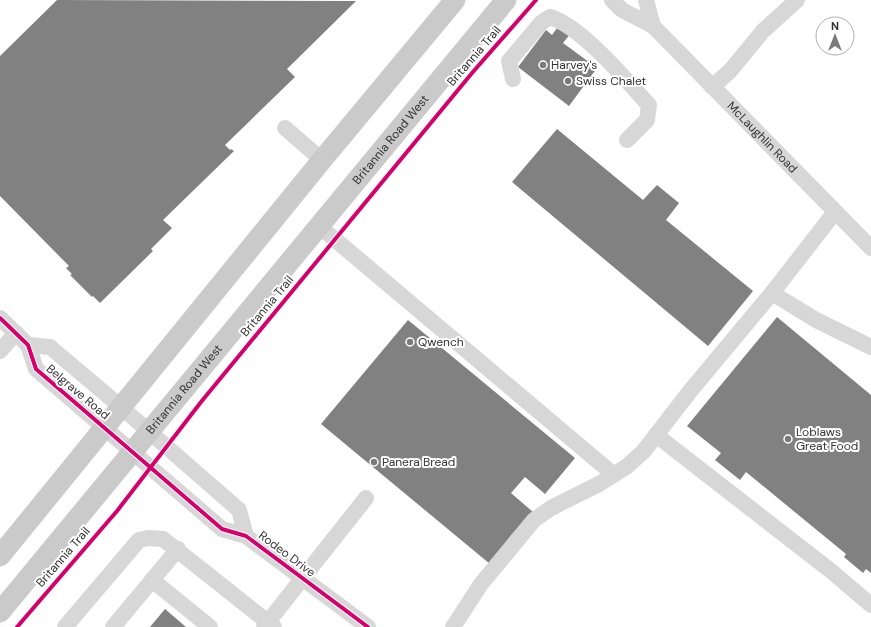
<svg xmlns="http://www.w3.org/2000/svg" width="871" height="627" viewBox="0 0 871 627" font-family="'DM Sans',sans-serif">
<style>
.building{fill:#818181}
.lines{fill:none;stroke-linecap:round;stroke-linejoin:round}
.minor{stroke:#d7d7d7;stroke-width:16}
.major{stroke:#cacaca;stroke-width:21}
.cycleway-casing{stroke:#fff;stroke-width:6}
.cycleway{stroke:#d6006c;stroke-width:4}
.poi-dot{fill:#7a7a7a;stroke:#fff;stroke-width:1.5}
.labels{text-anchor:middle;stroke-width:4;stroke-linejoin:round;paint-order:stroke}
.street-label{font-size:12px;fill:#333;stroke:#fff}
.poi-label{font-size:12px;fill:#333;stroke:#fff;text-anchor:start}
</style>
<rect width="100%" height="100%" fill="#fff"/>
<!-- building -->
<g class="building">
<polygon points="57,0 356,1 287,69 295,77 225,145 230,150 231,149 234,151 163,220 172,228 151,249 153,251 100,303 93,296 92,297 70,275 72,274 66,268 69,266 0,196 0,56"/>
<polygon points="560,24 571,33 563,43 597,68 569,106 518,67 546,30 552,35"/>
<polygon points="557,129 643,200 657,185 679,203 666,220 753,291 708,346 512,182"/>
<polygon points="777,317 871,395 871,573 866,569 863,573 844,557 846,554 746,472 740,480 715,460 721,453 687,426"/>
<polygon points="408,320 575,458 545,494 525,477 511,493 533,512 490,564 321,424"/>
<polygon points="165,609 186,627 150,627"/>
</g>
<g class="lines">
<!-- minor -->
<g class="minor">
<path id="s1" d="M612 0 622 10 653 26 871 248"/>
<polyline points="646,0 653,26"/>
<path d="M513 79 509 61 542 22 550 17C582 27 626 80 649 105L647 120 627 140"/>
<polyline points="712,87 730,71 763,31 797,0"/>
<polyline points="285,128 322,160"/>
<polyline points="319,226 613,474"/>
<polyline points="772,293 816,320 871,347"/>
<polyline points="0,318 28,345 36,369 222,529 246,536 368,627"/>
<polyline points="28,345 50,347 121,407 239,510 246,536"/>
<polyline points="0,351 16,333"/>
<polyline points="656,435 831,571 871,605"/>
<polyline points="152,580 210,627"/>
<polyline points="65,627 139,540 148,538 163,539 274,627"/>
<polyline points="113,627 178,549"/>
<polyline points="264,627 366,498"/>
<polyline points="453,627 481,584 534,520 551,508 599,484 626,467 643,452 691,390 772,293 835,212"/>
</g>
<!-- major -->
<g class="major">
<polyline points="0,556 322,160 455,0"/>
<path id="s2" d="M0 612 506 0"/>
</g>
<defs>
<g id="cycleway">
<polyline points="0,318 28,345 36,369 222,529 246,536 368,627"/>
<polyline points="17,627 117,511 201,402 472,73 536,0"/>
</g>
</defs>
<!-- cycleway casing -->
<use href="#cycleway" class="cycleway-casing"/>
<!-- cycleway -->
<use href="#cycleway" class="cycleway"/>
</g>
<!-- markers -->
<g class="poi-dot">
<circle cx="543" cy="65" r="4"/>
<circle cx="568" cy="81" r="4"/>
<circle cx="410" cy="342" r="4"/>
<circle cx="788" cy="439" r="4"/>
<circle cx="374" cy="462" r="4"/>
</g>
<g class="labels">
<!-- street labels -->
<g class="street-label">
<text transform="translate(474 56) rotate(-49)" y="4">Britannia Trail</text>
<text dy="4" stroke="none"><textPath href="#s1" startOffset="205">McLaughlin Road</textPath></text>
<text dy="4" stroke="none"><textPath href="#s2" startOffset="613">Britannia Road West</textPath></text>
<text transform="translate(267 306) rotate(-50)" y="4">Britannia Trail</text>
<text dy="4" stroke="none"><textPath href="#s2" startOffset="289">Britannia Road West</textPath></text>
<text transform="translate(78 392) rotate(40)" y="4">Belgrave Road</text>
<text transform="translate(287 554) rotate(37)" y="4">Rodeo Drive</text>
<text transform="translate(63 557) rotate(-49)" y="4">Britannia Trail</text>
</g>
<!-- poi labels -->
<g class="poi-label">
<text x="551" y="69">Harvey's</text>
<text x="576" y="85">Swiss Chalet</text>
<text x="418" y="346">Qwench</text>
<text x="796" y="436">Loblaws<tspan x="796" dy="14">Great Food</tspan></text>
<text x="382" y="466">Panera Bread</text>
</g>
</g>
<!-- north arrow -->
<g transform="translate(835 36)"><circle r="19" fill="#ffffff" stroke="#adadad"/>
<path d="M0-3L7 15L0 10L-7 15Z" fill="#7a7a7a"/>
<text y="-6" font-size="11" font-weight="bold" text-anchor="middle" fill="#333333">N</text>
</g>
</svg>
